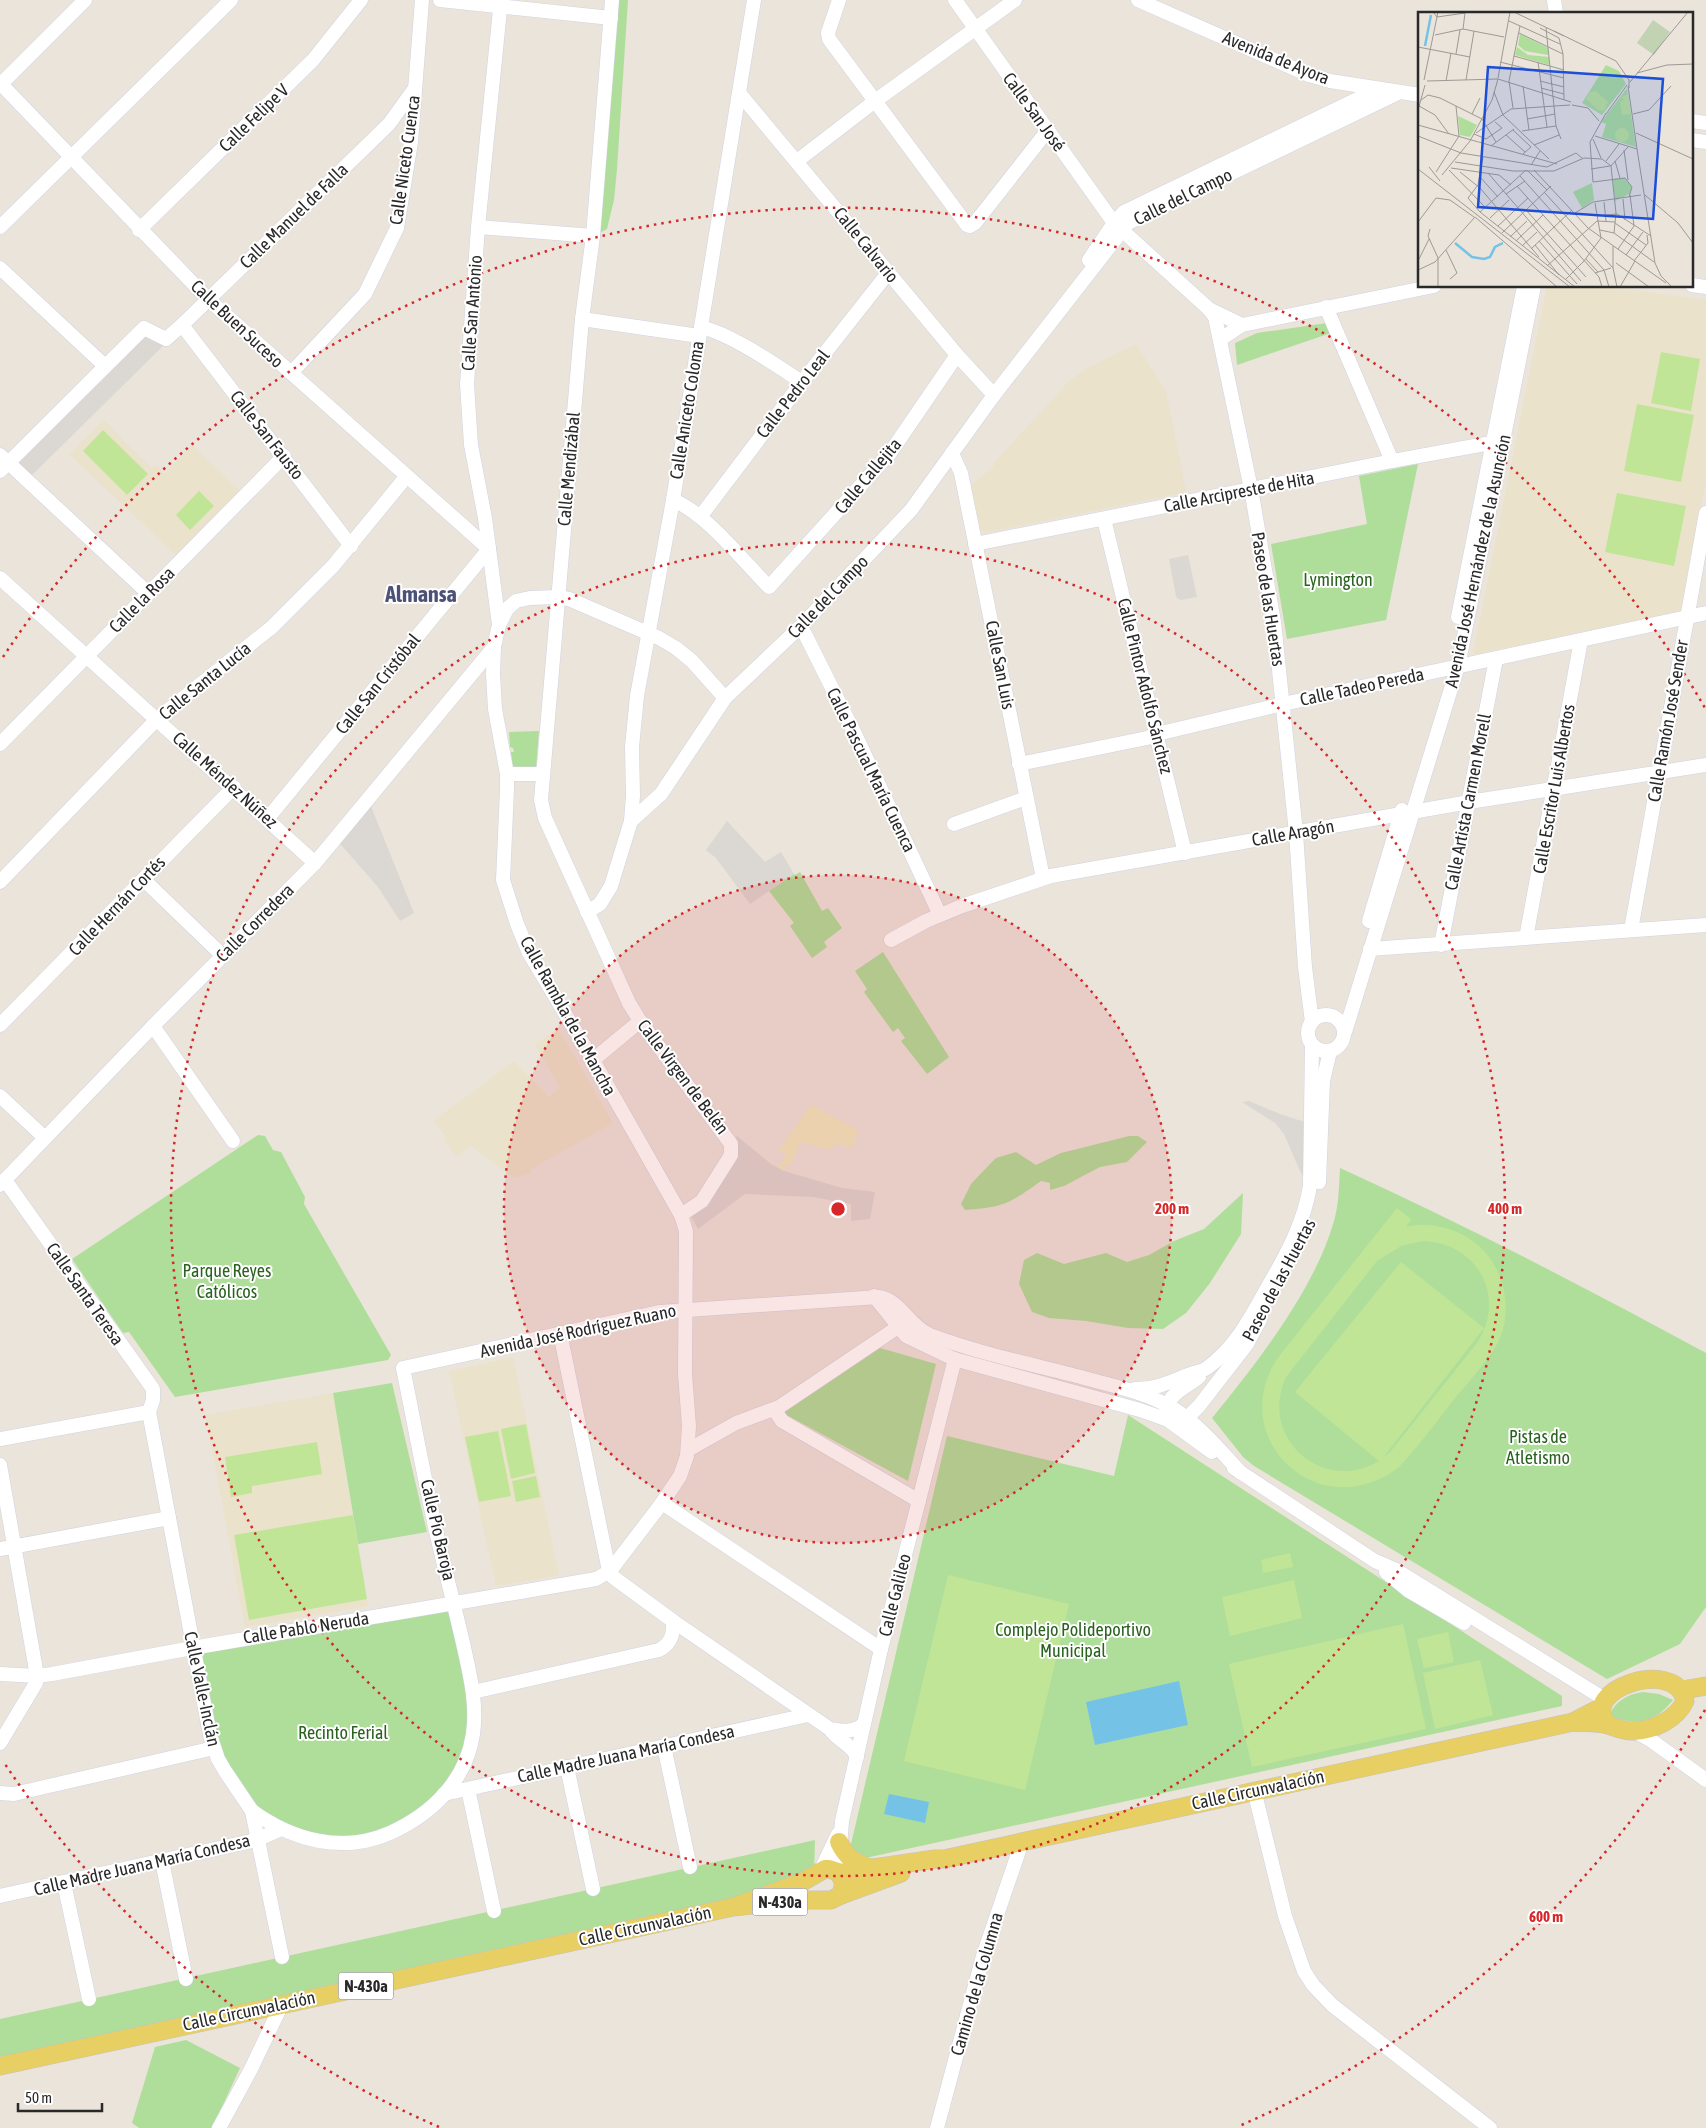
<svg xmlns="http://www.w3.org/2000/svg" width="1706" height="2128" viewBox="0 0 1706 2128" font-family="'Asap Condensed',sans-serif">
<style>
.education{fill:#ebe2cb}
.green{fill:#afde9b}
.sand{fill:#eee9c0}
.pitch{fill:#c0e597;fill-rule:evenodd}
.plaza{fill:#dbd7d2}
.water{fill:#74c3e7}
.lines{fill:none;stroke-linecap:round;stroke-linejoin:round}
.minor-casing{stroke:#d1d3e1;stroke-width:15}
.major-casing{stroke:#c3c3c3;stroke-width:19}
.minor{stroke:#fff;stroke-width:14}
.major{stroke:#e8cf63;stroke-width:18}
.ring{fill:none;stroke:#d62828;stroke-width:2.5;stroke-dasharray:2.5 5}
.labels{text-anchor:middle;stroke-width:4;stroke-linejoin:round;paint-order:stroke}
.shield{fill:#fff;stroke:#696969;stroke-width:1}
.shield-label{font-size:16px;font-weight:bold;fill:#292929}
.street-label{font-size:18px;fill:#292929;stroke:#fff}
.park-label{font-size:18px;fill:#29611e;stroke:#fff}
.district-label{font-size:22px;font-weight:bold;fill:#4c5277;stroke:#fff}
.inset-river{fill:none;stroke:#74c3e7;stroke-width:2.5}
.inset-road{fill:none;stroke:#9d9994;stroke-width:1}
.view{fill:#1d4ed8;fill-opacity:0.15;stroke:#1d4ed8;stroke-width:2.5}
.inset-edge{fill:none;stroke:#292929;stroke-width:2.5}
.centre{fill:#d62828;stroke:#fff;stroke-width:2.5}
.ring-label{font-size:15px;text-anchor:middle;font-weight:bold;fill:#d62828;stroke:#fff;stroke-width:4;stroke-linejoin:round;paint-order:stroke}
</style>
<rect width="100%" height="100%" fill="#eae4db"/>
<!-- education -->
<g class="education">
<polygon points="1547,286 1604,286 1706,300 1706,480 1682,611 1473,655"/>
<polygon points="1136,344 1166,391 1186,492 985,533 980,529 971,485 994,466 993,464 1070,380 1091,366"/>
<polygon points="103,420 152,468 155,465 165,474 192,445 240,491 176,555 69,454"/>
<polygon points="558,1028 613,1123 531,1169 532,1173 514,1178 471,1146 457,1157 444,1139 446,1137 433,1121 514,1061 549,1097 560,1087 535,1045"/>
<polygon points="513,1357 559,1575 496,1586 449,1371"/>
<polygon points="333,1393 368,1606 245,1627 206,1415"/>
</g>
<!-- green -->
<g class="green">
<polygon points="612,0 628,0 617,169 614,200 607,229 593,236"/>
<polygon points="1327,323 1331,333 1237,365 1235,343 1257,333"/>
<polygon points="1418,464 1386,620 1287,639 1271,544 1367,524 1359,476"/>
<polygon points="539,731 536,769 513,769 511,752 514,752 513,748 510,747 509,732"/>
<polygon points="800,872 822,911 828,908 842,928 824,942 827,947 812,958 790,926 794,923 769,891 794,874 795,875"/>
<polygon points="883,952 949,1057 927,1074 901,1041 905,1038 898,1028 893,1032 864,992 867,989 855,971"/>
<polygon points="258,1135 265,1136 273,1150 281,1152 305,1197 304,1204 391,1355 388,1360 175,1397 129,1332 123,1333 72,1259"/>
<path d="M1129 1136H1138L1147 1142 1127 1162 1100 1167 1064 1186 1050 1190V1183L1041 1181C1009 1204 1004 1207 965 1210L961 1204 971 1184 989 1165 996 1158 1016 1152 1036 1165 1061 1153Z"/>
<path d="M1340 1168C1465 1225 1586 1288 1706 1353V1607L1680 1644 1607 1679 1254 1466 1243 1457 1212 1418C1256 1364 1315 1289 1334 1221 1339 1204 1339 1186 1340 1168Z"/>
<polygon points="1243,1193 1241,1234 1210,1283 1186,1313 1163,1329 1128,1328 1086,1321 1049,1318 1032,1312 1019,1284 1024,1260 1037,1253 1064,1264 1106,1253 1127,1262 1149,1255 1174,1241 1204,1229"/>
<polygon points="880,1348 936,1364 908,1481 783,1413"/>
<polygon points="392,1383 427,1532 358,1544 333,1393"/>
<polygon points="1128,1415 1562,1696 1562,1706 861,1859 853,1854 851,1844 947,1436 1114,1476"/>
<polygon points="455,1603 473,1692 469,1749 426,1811 349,1843 272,1824 225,1771 192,1648"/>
<path d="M1643 1692 1659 1694 1673 1700C1654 1724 1636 1726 1609 1716 1615 1701 1628 1694 1643 1692Z"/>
<polygon points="815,1840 814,1876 763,1894 0,2066 0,2019"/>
<polygon points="186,2040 240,2068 215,2122 211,2128 139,2128 132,2123 155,2047"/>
</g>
<!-- sand -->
<polygon class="sand" points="811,1105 858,1130 852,1148 835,1143 832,1150 800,1142 791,1165 787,1164 784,1171 778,1167 787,1155 779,1150"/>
<!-- pitch -->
<g class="pitch">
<polygon points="1661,352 1700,359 1691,411 1651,403"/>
<polygon points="1637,404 1694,415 1681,482 1624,471"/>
<polygon points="103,430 148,474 127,495 83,451"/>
<polygon points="199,491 214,506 190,530 176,515"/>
<polygon points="1617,493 1686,506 1674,566 1605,552"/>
<path d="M1397 1208 1411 1219 1406 1227C1432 1221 1460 1229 1480 1247 1506 1271 1514 1315 1496 1346 1484 1366 1466 1384 1451 1403 1434 1425 1417 1448 1398 1468 1317 1528 1222 1435 1280 1355ZM1423 1241C1478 1243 1507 1297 1477 1343L1391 1451 1382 1459 1484 1328 1401 1262 1295 1392 1379 1461C1322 1495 1258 1437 1286 1377L1377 1261 1401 1246Z"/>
<polygon points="526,1424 535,1473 511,1479 501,1429"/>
<polygon points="498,1431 511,1496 479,1502 465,1437"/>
<polygon points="317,1442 322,1474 252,1486 252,1493 231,1497 225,1457"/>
<polygon points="536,1476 540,1497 516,1502 512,1481"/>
<polygon points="353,1515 367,1599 249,1620 234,1535"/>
<polygon points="1290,1553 1293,1567 1263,1573 1261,1560"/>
<polygon points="948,1575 1069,1604 1025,1790 904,1761"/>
<polygon points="1294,1580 1302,1618 1230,1636 1222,1597"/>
<polygon points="1403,1624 1426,1729 1252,1767 1229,1664"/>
<polygon points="1448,1632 1454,1662 1424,1668 1417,1639"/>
<polygon points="1480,1660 1493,1715 1435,1729 1423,1673"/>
</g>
<!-- plaza -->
<g class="plaza">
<polygon points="144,328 168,341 27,480 8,462"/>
<polygon points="1188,555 1197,597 1181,600 1178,599 1176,596 1169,559"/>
<polygon points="368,799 414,913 400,921 378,887 336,839"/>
<polygon points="727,821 765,862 781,852 794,874 750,904 716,858 706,850"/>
<polygon points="1249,1101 1280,1114 1311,1124 1310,1186 1300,1171 1284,1134 1275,1123 1242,1102"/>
<polygon points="737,1136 771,1164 784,1171 842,1188 875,1192 870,1219 851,1221 851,1204 813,1197 745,1194 698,1229 688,1211"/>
</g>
<!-- water -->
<g class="water">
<polygon points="1179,1681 1188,1725 1095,1745 1086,1702"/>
<polygon points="889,1794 929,1802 925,1823 884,1814"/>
</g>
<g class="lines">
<defs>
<g id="minor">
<polyline points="440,0 611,18"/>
<polyline points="612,0 593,236 582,319 541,800 545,818 629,1003 640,1021 731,1144 731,1155 702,1201 681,1215"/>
<polyline points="839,0 828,33 829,39 967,225 970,226 975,223 1048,130"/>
<polyline points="955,0 1114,223 1209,309 1215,317 1251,489 1274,622 1296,833 1305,967 1312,1022"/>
<polyline points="1138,0 1309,75 1330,81 1420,95"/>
<polyline points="1554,0 1556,14"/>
<polyline points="0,83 208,299 489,549"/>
<polyline points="1,84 85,0"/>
<polyline points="740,94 957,355 994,395"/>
<polyline points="1692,121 1706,123"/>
<polyline points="1692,140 1706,142"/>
<polyline points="797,161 875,101 1015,0"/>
<polyline points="0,227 231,0"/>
<polyline points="478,227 593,236"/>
<polyline points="139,230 313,60 361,0"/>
<polyline points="1089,260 1114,223 1124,212 1378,89"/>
<polyline points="0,268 105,366"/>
<polyline points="1692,285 1706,287"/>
<polyline points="1326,307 1392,461"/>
<polyline points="1209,309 1242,325"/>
<polyline points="582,319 699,336"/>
<polyline points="182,325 351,546"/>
<path d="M701 327C733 335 774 364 802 382"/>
<polyline points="1221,339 1242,325 1434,286"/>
<polyline points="291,373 365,294 397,228 411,142 422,0"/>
<polyline points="952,453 961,473 1043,878"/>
<polyline points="0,455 148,593"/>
<polyline points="0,471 144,328 166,339 182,325 389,124 415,88"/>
<path d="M673 500C707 514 742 560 769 587L890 453 957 355"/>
<polyline points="700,517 802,382 888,273"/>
<polyline points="1104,519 1185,853"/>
<polyline points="975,544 1392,461 1502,441"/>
<polyline points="0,578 315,863"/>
<polyline points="1458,617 1524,286"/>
<polyline points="499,625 485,518 471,445 467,384 478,227 501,0"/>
<polyline points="801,626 856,736 940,915"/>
<polyline points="0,744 284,456"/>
<polyline points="1019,764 1147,738 1157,734 1283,704 1706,613"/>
<polyline points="507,774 542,774"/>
<polyline points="268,818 489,549"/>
<polyline points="631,821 661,794 725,698 801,626 911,510 994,395 1128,223 1400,92"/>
<polyline points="954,824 1026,798"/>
<polyline points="143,879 223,956"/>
<polyline points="0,882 157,719 272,627 333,566 406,477"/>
<polyline points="587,912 600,904 611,886 631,821 633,796 632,747 637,696 673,500 754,0"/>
<polyline points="1369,921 1402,810"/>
<polyline points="1631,930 1706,513"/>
<polyline points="1526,938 1581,640"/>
<polyline points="891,940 926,921 962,906 1051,876 1469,802 1706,765"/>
<polyline points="1441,945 1496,659"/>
<polyline points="1370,949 1706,925"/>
<circle cx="1326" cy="1033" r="18"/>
<polyline points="0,1025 234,787"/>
<polyline points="153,1026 233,1141"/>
<polyline points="1345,1032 1458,666 1534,286"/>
<polyline points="593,1060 640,1021"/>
<polyline points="0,1096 44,1137"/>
<polyline points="5,1180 153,1389 153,1400 149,1412"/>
<polyline points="1319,1182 1323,1081 1330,1051"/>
<polyline points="0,1185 153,1026 315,863 494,647"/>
<polyline points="874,1296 906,1336 954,1359 1140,1410 1168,1420 1212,1452"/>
<path d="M560 1333 608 1566 613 1577 673 1621 830 1729C844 1731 852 1733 864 1724"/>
<path d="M1135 1389C1156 1390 1174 1380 1193 1373 1198 1372 1203 1371 1207 1368 1237 1346 1252 1315 1270 1283 1288 1252 1304 1222 1310 1186L1312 1045"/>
<polyline points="774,1409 782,1421 919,1501"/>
<polyline points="149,1412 210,1735 218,1759 225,1771 252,1811 282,1957"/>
<path d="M1166 1415C1165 1394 1186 1388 1199 1377"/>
<polyline points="1178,1420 1189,1416 1199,1406 1247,1344 1260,1320"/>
<polyline points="0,1439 149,1412"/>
<polyline points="688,1450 736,1423 779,1407 898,1327 906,1327"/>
<polyline points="0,1465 37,1676 36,1683 0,1743"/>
<polyline points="1234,1468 1375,1561 1396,1570 1606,1700"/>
<polyline points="662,1503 881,1649"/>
<polyline points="0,1549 169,1518"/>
<polyline points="1386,1572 1409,1591 1464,1623"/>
<polyline points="0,1674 37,1676 52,1674 192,1648 596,1579 610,1571 662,1503 680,1476 687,1456 689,1426 685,1374 686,1231 681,1215 593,1060 529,953 517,924 503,880 507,789 507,774 495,709 493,674 494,647 499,625 507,609 516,601 530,598 558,597 569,599 659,638 676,648 692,661 725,698"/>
<path d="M473 1692 659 1650C671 1644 674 1634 673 1621"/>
<path d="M830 1729C836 1740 852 1744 857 1757"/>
<polyline points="1634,1731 1652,1741 1706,1780"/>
<polyline points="664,1746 690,1867"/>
<polyline points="567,1767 593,1889"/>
<polyline points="468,1789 494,1911"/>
<polyline points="1254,1790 1285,1916 1304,1971 1313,1985 1332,2005 1490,2128"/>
<polyline points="0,1793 14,1794 214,1748"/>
<polyline points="444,1794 808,1715"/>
<path d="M252 1811C292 1840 342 1854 390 1833 432 1814 466 1781 473 1734 477 1706 471 1679 465 1652 456 1611 445 1571 436 1531 424 1477 414 1422 403 1368L659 1312 879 1297C900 1300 910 1327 930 1335 981 1354 1035 1365 1088 1379 1117 1387 1148 1393 1174 1409 1199 1425 1220 1450 1240 1472"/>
<polyline points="162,1861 186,1979"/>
<polyline points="820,1872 838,1834"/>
<polyline points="838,1872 842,1821 881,1649 955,1359"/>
<polyline points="64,1883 89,1999"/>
<polyline points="0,1896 256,1840 281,1829"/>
<polyline points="219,2128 251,2069 282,2004"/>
<polyline points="937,2128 983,1956 1022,1842"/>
</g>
<g id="major">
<polyline points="1682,1690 1706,1686"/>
<path d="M1573 1722C1584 1723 1597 1722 1608 1725 1617 1728 1625 1732 1634 1731 1654 1730 1677 1719 1685 1701 1677 1656 1575 1690 1608 1725"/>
<path d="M839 1842C846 1857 855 1864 871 1868"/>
<polyline points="840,1873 935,1859 944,1859 1573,1722 1602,1707"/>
<polyline points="841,1895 901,1873"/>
<polyline points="0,2066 733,1907 799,1900 831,1900 841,1895 844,1882 838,1872 829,1869 825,1869 802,1882 733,1907"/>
</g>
</defs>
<!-- minor casing -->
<use href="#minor" class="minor-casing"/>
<!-- major casing -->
<use href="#major" class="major-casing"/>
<!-- minor -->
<use href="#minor" class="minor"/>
<!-- major -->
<use href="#major" class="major"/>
</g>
<!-- distance rings -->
<circle cx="838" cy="1209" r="334" fill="#d62828" fill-opacity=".12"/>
<g class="ring">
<circle cx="838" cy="1209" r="334"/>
<circle cx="838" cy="1209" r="667"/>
<path d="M1705 1710A1001 1001 0 0 1 1237 2127M439 2127A1001 1001 0 0 1 3 1761M3 657A1001 1001 0 0 1 1705 708"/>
</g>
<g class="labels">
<!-- shield labels -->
<g class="shield">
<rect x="752.5" y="1888.5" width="55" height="27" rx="4"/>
<rect x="338.5" y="1972.5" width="55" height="27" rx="4"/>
</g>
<g class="shield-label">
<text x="780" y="1908">N-430a</text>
<text x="366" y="1992">N-430a</text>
</g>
<!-- street labels -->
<g class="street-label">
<text transform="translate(1276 58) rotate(22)" y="6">Avenida de Ayora</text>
<text transform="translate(1034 112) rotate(54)" y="6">Calle San José</text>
<text transform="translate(254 118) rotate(-44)" y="6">Calle Felipe V</text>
<text transform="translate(405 160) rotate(-82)" y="6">Calle Niceto Cuenca</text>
<text transform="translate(1183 197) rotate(-26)" y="6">Calle del Campo</text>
<text transform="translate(294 216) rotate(-44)" y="6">Calle Manuel de Falla</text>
<text transform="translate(866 245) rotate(51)" y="6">Calle Calvario</text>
<text transform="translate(472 313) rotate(-86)" y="6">Calle San Antonio</text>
<text transform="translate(237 324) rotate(43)" y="6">Calle Buen Suceso</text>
<text transform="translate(793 394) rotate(-52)" y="6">Calle Pedro Leal</text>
<text transform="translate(687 410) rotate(-81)" y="6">Calle Aniceto Coloma</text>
<text transform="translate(267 435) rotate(52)" y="6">Calle San Fausto</text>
<text transform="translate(569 469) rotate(-85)" y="6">Calle Mendizábal</text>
<text transform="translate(868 476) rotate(-50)" y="6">Calle Callejita</text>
<text transform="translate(1239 492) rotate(-11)" y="6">Calle Arcipreste de Hita</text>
<text transform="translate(1478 561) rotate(-78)" y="6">Avenida José Hernández de la Asunción</text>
<text transform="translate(828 597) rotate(-46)" y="6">Calle del Campo</text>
<text transform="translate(1268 599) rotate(81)" y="6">Paseo de las Huertas</text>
<text transform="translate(142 600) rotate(-45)" y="6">Calle la Rosa</text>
<text transform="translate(1000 665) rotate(79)" y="6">Calle San Luis</text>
<text transform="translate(205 681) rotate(-39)" y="6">Calle Santa Lucía</text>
<text transform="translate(378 684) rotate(-51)" y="6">Calle San Cristóbal</text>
<text transform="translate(1145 686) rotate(76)" y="6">Calle Pintor Adolfo Sánchez</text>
<text transform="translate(1362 687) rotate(-12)" y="6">Calle Tadeo Pereda</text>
<text transform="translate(1668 721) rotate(-80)" y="6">Calle Ramón José Sender</text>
<text transform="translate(871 770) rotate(64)" y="6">Calle Pascual María Cuenca</text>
<text transform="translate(225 780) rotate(42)" y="6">Calle Méndez Núñez</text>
<text transform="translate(1554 789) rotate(-80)" y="6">Calle Escritor Luis Albertos</text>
<text transform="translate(1468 802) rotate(-79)" y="6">Calle Artista Carmen Morell</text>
<text transform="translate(1293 833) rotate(-10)" y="6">Calle Aragón</text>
<text transform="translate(117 906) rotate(-46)" y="6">Calle Hernán Cortés</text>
<text transform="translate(255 923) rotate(-45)" y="6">Calle Corredera</text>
<text transform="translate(568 1016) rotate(61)" y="6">Calle Rambla de la Mancha</text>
<text transform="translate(683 1077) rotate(53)" y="6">Calle Virgen de Belén</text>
<text transform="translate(1279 1280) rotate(-62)" y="6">Paseo de las Huertas</text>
<text transform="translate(85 1294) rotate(55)" y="6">Calle Santa Teresa</text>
<text transform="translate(578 1331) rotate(-12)" y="6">Avenida José Rodríguez Ruano</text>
<text transform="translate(438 1530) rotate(77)" y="6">Calle Pío Baroja</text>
<text transform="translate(895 1595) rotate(-76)" y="6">Calle Galileo</text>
<text transform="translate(306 1628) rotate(-9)" y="6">Calle Pablo Neruda</text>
<text transform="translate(202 1689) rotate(78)" y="6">Calle Valle-Inclán</text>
<text transform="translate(626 1754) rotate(-12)" y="6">Calle Madre Juana María Condesa</text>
<text transform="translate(1258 1790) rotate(-12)" y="6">Calle Circunvalación</text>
<text transform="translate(142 1865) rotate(-13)" y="6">Calle Madre Juana María Condesa</text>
<text transform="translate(645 1926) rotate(-12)" y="6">Calle Circunvalación</text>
<text transform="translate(977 1984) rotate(-74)" y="6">Camino de la Columna</text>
<text transform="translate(249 2011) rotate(-12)" y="6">Calle Circunvalación</text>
</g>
<!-- park labels -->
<g class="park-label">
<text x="1338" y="586">Lymington</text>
<text x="227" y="1277">Parque Reyes<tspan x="227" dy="21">Católicos</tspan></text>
<text x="1538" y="1443">Pistas de<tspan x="1538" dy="21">Atletismo</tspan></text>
<text x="1073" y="1636">Complejo Polideportivo<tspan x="1073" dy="21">Municipal</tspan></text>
<text x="343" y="1739">Recinto Ferial</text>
</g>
<!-- district labels -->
<g class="district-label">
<text x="421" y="602">Almansa</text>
</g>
</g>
<!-- overview -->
<g transform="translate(1418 12)">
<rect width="275" height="275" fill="#eae4db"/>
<path d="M102 22 130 36V43L107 39 100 33ZM99 35 110 43 131 45V53L97 43ZM188 53 201 59 208 72 184 103 164 91ZM209 76 218 135 184 125 188 112 183 110ZM40 104 59 113 52 125 42 123ZM206 166 213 174V181L197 189 195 167ZM174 171 176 188 164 196 155 180Z" fill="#afde9b"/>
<path d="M235 8 252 20 236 43 219 31Z" fill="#c1d3b3"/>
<path d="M178 79 190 90 186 99 180 98 168 87 172 80ZM210 82 213 102 204 103 202 89 206 88 203 85ZM197 123a7 7 0 1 1 14 0a7 7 0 1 1-14 0Z" fill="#c0e597"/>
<path class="inset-river" d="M7 34 13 3M37 231 54 245 66 247 72 245 77 235 85 231"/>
<path class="inset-road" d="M96 0 146 24M16 1 19 5 47 1 45 17M91 9 142 32M122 16 141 26 145 42 146 88M128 16 138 114 143 127M136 19 198 49 211 68V76M101 21 145 42M17 23 45 17 86 25M0 35 52 45M38 42 42 18M96 44 146 58M82 50 146 66M120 50 129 115M219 61 249 53 275 52M80 66 92 0M80 67 153 90M6 68 20 0M48 68 56 19M9 69 80 67 74 88 52 129 24 163M28 69 33 41M122 69 146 75M212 70 270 0M105 74 111 118M210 74 219 137M123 76 146 82M76 80 85 103 131 147M3 88 10 83 22 86 64 107 78 130M154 93 170 96 181 109M1 94 17 103 31 122M95 96 91 69 102 14M0 98 7 73M188 101 172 130 175 170 207 166 214 175 211 185M54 102 62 86M188 102 209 73M215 102 231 98 253 74M109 107 137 102M0 113 139 152M95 118 113 135 105 142M104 119 138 114M58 121 93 97 152 93M218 121 275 147M56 122 68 127 84 116 77 110M88 123 107 140M0 124 43 141M177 124 219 137M175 127 183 146M116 133 141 123M73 134 96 117M219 137 237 251 243 264 254 275M206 138 210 168M43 141 129 155 158 141 164 146M65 145 60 173 50 186 62 200 157 275M188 149 201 132M197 149 202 166M37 150 95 159H136L166 146 184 147 193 154M113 153 122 139M193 154 198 201 196 221M193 154 210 135M11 155 22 169M33 156 81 163 93 173M0 157 152 275M173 157 192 154M31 158 67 195M109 158 129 178M116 158 170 216 248 271M18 160 41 124 38 94M42 160 62 176 121 245M70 161 163 269M102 164 186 258 191 275M62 165 80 185M99 174 181 265 184 275M126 180 195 256M88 182 107 169M227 183 260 211 275 231M205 187 207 208M186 190 188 209M177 191 183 226M108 198 168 265M62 200 108 158M157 201 175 190 223 183M179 204 199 202 233 224M72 206 91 188M0 210 18 186 32 188 56 205M197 211 228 233M80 214 110 186M12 217 10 224 20 246M182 218 196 221 236 250M84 221 133 174M92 225 109 209M98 229 125 203M121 229 159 272M117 233 141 263M104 234 119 220M195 234V256L199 275M113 237 154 198M200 237 216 214 212 183M28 238 39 261 32 267M208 243 225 220M1 247 11 227M168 247 180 260M216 249 230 231 229 223M198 251 231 275M129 254 179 209 197 210M0 258 17 250 57 205 139 275M177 261 193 256M148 267 166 249 183 226M20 275V246M202 275 217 249"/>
<path class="view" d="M70 55 245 67 235 207 60 195Z"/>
<rect width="275" height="275" class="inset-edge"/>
</g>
<circle cx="838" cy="1209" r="8" class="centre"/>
<g class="ring-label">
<text x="1172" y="1214">200 m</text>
<text x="1505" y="1214">400 m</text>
<text x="1546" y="1922">600 m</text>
</g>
<!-- scale -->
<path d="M18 2103v8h84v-8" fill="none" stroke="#292929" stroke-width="2.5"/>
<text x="25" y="2103" font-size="15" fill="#292929" stroke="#ffffff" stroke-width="4" paint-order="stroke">50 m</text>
</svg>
